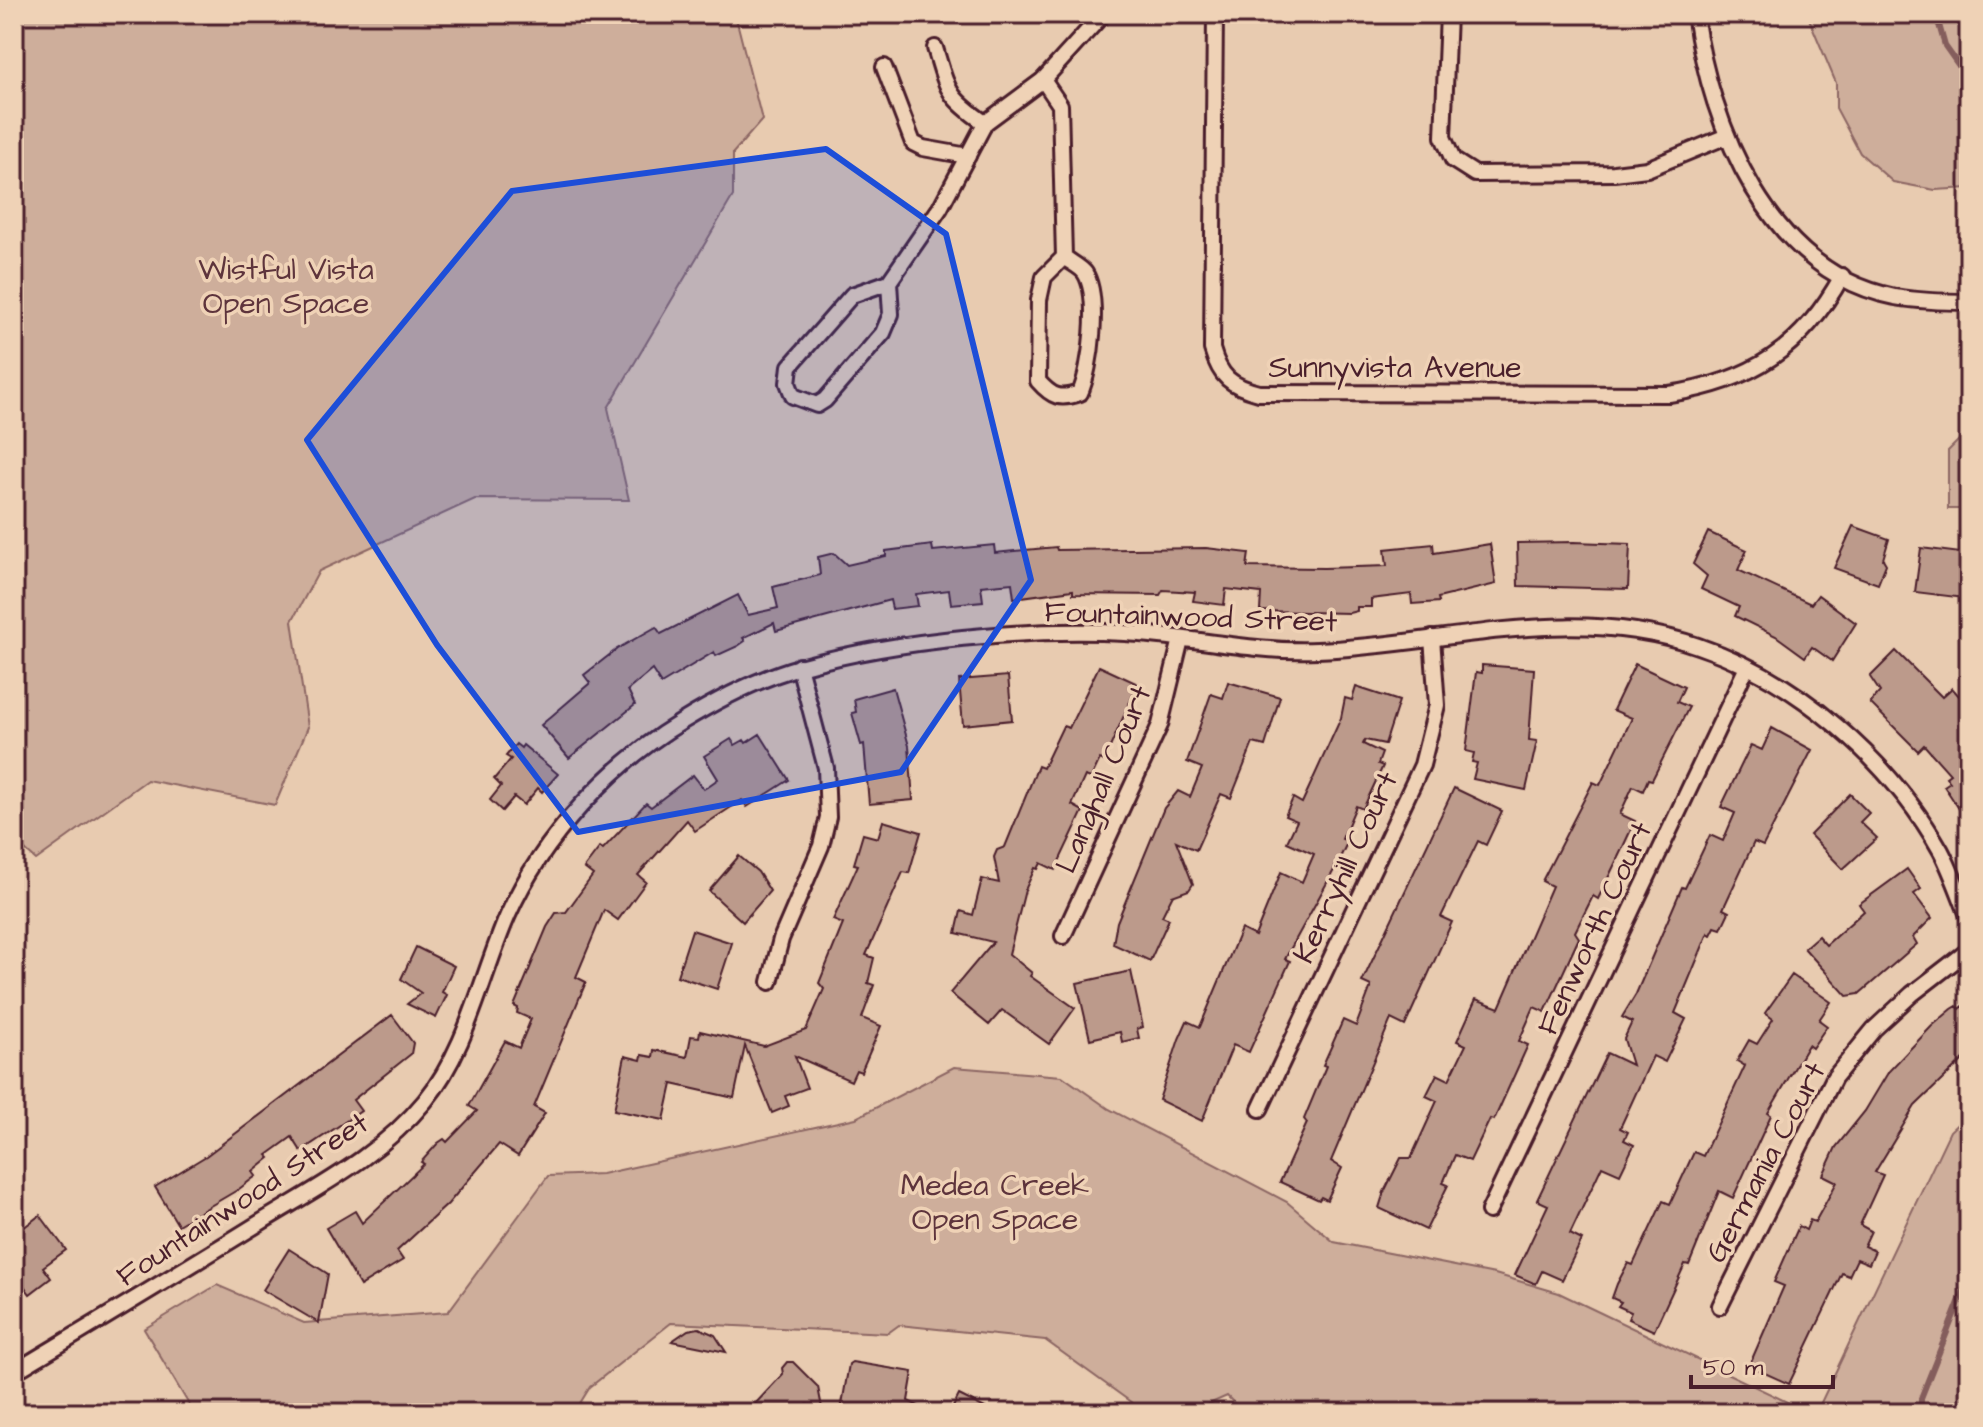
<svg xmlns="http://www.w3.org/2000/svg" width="1983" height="1427" viewBox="0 0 1983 1427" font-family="'Architects Daughter',sans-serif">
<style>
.green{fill:#ceae9b;stroke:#8c6663;stroke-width:2}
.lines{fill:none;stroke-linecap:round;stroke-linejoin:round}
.stream{stroke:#845d5b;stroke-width:6}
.building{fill:#bc9a8b;stroke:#4a1f2b;stroke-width:2}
.street-casing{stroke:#4a1f2b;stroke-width:20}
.street{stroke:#efd2b6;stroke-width:14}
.marked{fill:#1d4ed8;fill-opacity:0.2;stroke:#1d4ed8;stroke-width:6;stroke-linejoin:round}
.labels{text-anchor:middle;stroke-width:7;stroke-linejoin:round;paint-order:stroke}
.park-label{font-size:30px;fill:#5e343c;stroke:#efd2b6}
.street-label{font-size:30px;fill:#4a1f2b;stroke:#efd2b6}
</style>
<rect width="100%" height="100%" fill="#e8cbb0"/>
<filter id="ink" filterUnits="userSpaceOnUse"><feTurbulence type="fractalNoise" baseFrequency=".0125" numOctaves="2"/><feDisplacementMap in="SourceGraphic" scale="16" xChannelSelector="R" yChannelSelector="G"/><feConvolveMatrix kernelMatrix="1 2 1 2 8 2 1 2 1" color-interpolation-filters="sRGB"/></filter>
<g filter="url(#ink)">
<!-- green -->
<g class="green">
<polygon points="14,14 735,14 762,120 733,153 733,196 608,408 629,500 475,499 319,571 292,621 308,727 275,805 147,780 36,860 14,840"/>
<polygon points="1807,14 1969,14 1969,188 1935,190 1893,182 1860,153 1836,108 1836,83"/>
<polygon points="1969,430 1969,509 1948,509 1948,451"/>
<polygon points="954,1067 1062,1076 1109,1109 1287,1202 1334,1242 1495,1274 1559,1293 1810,1413 1244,1413 1227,1396 1189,1413 1146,1413 1045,1340 899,1325 888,1333 671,1323 590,1387 574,1413 194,1413 144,1329 217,1285 304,1323 448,1312 548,1176 602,1174 856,1118"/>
<polygon points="1969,1113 1969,1413 1816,1413 1950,1131"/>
</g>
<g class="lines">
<!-- stream -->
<g class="stream">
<polyline points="1936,14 1945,46 1969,80"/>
<polyline points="1921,1413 1921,1398 1969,1277"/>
</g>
</g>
<!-- building -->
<g class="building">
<polygon points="1853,526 1889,539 1883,559 1886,564 1878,584 1834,568"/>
<polygon points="1708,532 1747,550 1738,570 1811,604 1818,595 1856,623 1832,661 1812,647 1805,657 1776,636 1735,616 1739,607 1701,589 1707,576 1693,564"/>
<polygon points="1574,542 1630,544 1628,589 1518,586 1517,543"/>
<polygon points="1433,544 1434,553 1490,544 1496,584 1438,598 1439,602 1412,604 1411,594 1371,599 1371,607 1357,607 1357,611 1349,613 1260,611 1261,593 1226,589 1224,605 1193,601 1195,592 1163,590 1160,595 1073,594 1073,590 1014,598 1012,583 981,586 983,601 951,604 949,590 916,594 918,606 892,609 890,600 776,631 774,623 743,638 745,641 738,646 716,656 714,652 661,684 652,670 628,690 635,705 569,758 541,725 590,683 584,675 617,649 656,627 661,634 738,595 748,615 778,608 773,587 820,575 818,557 834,553 847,565 886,556 886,551 932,545 933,551 994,545 995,553 1056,547 1057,550 1206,548 1249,553 1247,567 1324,568 1387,566 1385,549"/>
<polygon points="1921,548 1969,554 1964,598 1915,592"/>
<polygon points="1896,651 1942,697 1952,688 1969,707 1969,824 1944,786 1950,782 1946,777 1950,774 1924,745 1918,751 1870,703 1880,692 1870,677"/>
<polygon points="1635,664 1684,687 1677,702 1689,707 1652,780 1648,779 1643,791 1633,786 1620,814 1635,821 1622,849 1598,899 1593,896 1575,932 1579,938 1545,1012 1534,1007 1519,1041 1528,1045 1494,1120 1490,1119 1470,1161 1455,1155 1443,1183 1448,1185 1426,1230 1379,1208 1384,1192 1401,1158 1411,1158 1437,1101 1426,1096 1437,1074 1449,1080 1466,1045 1457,1041 1476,999 1499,1008 1552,886 1542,881 1593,782 1600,785 1632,718 1613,710"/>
<polygon points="1482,665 1534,669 1529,740 1537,741 1526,790 1473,779 1477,763 1472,762 1474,753 1466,751 1476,672 1482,673"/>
<polygon points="1099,666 1138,684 1104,761 1100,759 1091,778 1085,776 1072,805 1083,811 1055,870 1041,863 1038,869 1035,868 1025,890 1009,954 1032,973 1030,976 1075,1008 1049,1044 1002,1010 989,1025 950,993 993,942 956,933 961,911 973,915 982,879 999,883 994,857 997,850 1005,847 1038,766 1043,768 1063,726 1069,728"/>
<polygon points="1008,676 1012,720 963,725 959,680"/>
<polygon points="1228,682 1280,697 1265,746 1253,743 1231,798 1221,794 1196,850 1176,841 1193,884 1189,890 1172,896 1162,916 1169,919 1150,961 1113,944 1117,922 1164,808 1178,791 1190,797 1202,768 1187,762 1211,694 1223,698"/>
<polygon points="1356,687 1399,701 1385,744 1365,740 1363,744 1382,753 1378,764 1383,766 1363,809 1356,806 1342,839 1348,841 1334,870 1285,959 1290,961 1249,1052 1233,1045 1202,1121 1159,1100 1179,1039 1187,1021 1200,1027 1241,929 1255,936 1281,872 1302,882 1314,854 1287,842 1297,821 1285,816 1293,798 1302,803 1341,718 1345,698 1352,700"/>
<polygon points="893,688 909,746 913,800 869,804 864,744 861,745 852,713 856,712 854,699"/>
<polygon points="1772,728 1812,750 1763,846 1754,842 1723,909 1729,912 1721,929 1715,927 1711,935 1708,933 1675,1013 1686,1019 1665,1062 1653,1056 1620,1128 1628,1132 1624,1140 1634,1145 1620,1174 1602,1166 1570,1234 1582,1240 1562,1280 1542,1271 1536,1284 1515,1275 1548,1205 1537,1200 1607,1053 1632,1065 1624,1039 1632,1022 1622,1017 1636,994 1682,887 1685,888 1710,835 1723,841 1735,813 1721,807 1751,745 1762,750"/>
<polygon points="760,734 789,780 747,807 742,800 695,831 687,820 638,875 646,882 618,920 604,910 576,977 586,982 534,1107 545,1113 518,1156 499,1144 448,1204 397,1251 403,1260 360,1286 326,1228 355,1211 362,1223 424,1164 421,1162 438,1143 444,1139 447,1142 477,1111 469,1106 505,1041 519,1048 531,1019 517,1013 518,1008 514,1006 547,927 556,913 566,912 593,875 584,868 600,847 603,849 646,803 651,807 693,775 704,789 718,779 704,756 731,739 735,745 744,740 746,743"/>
<polygon points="516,744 521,748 523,745 558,774 542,792 538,788 524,805 514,797 502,811 490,800 501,786 494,779 511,759 506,756"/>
<polygon points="1454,788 1502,811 1486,845 1478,841 1441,917 1452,922 1405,1026 1391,1019 1331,1161 1342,1168 1327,1200 1321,1197 1319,1200 1280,1182 1307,1123 1304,1119 1326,1066 1323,1065 1343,1020 1356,1026 1371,986 1362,982"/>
<polygon points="1850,794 1869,813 1860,822 1877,838 1843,869 1810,835"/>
<polygon points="883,821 921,832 909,873 903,872 866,955 874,958 868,983 874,985 862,1018 881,1026 861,1072 856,1070 851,1081 795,1056 807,1088 785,1096 789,1106 772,1113 745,1046 734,1098 672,1084 664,1120 614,1110 625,1056 641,1060 642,1055 653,1057 654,1050 687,1057 691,1036 699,1037 700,1031 764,1046 806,1030 824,989 819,983 843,924 833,920 858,865 854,864 863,834 878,838"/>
<polygon points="739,856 758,872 770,891 743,922 709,891"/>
<polygon points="1907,869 1921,889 1914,894 1932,918 1913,937 1917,944 1859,994 1847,996 1804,948 1818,936 1826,945 1864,911 1859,904"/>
<polygon points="692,930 732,943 717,989 677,976"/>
<polygon points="416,947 454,966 442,992 447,995 436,1018 407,1004 421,993 401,979"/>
<polygon points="1131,971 1143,1027 1137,1029 1139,1038 1122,1042 1120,1032 1090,1039 1077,983"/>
<polygon points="1792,975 1831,1002 1819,1020 1827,1026 1812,1048 1808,1045 1768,1113 1771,1115 1733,1198 1719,1191 1689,1265 1685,1264 1654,1331 1628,1319 1631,1312 1618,1306 1621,1302 1612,1298 1617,1284 1628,1263 1633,1265 1663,1201 1670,1204 1694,1152 1703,1156 1745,1066 1737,1061 1749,1040 1757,1044 1773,1019 1765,1013"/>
<polygon points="1969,1001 1969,1054 1915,1106 1875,1172 1883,1175 1860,1225 1871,1231 1864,1246 1875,1251 1869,1264 1857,1259 1849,1276 1842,1273 1789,1384 1749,1366 1784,1286 1774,1282 1799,1226 1806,1230 1810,1220 1815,1222 1837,1182 1823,1175 1836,1147 1865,1111 1889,1071 1932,1026 1952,1009 1957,1006 1960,1009"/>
<polygon points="392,1015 413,1043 411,1054 353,1100 361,1111 301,1151 292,1137 267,1155 270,1158 253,1172 256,1176 239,1189 178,1225 155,1187 206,1156"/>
<polygon points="40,1215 66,1250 43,1267 51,1278 30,1294 14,1272 14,1235"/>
<polygon points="289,1249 328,1274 319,1323 263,1290"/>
<polygon points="699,1328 715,1335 726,1352 672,1341 688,1330"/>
<polygon points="787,1362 793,1362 818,1387 822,1408 809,1405 817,1413 765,1413 755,1404 783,1374 782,1368"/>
<polygon points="852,1362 913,1372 908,1401 933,1413 841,1410 849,1364"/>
<polygon points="959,1395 995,1413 950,1413"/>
</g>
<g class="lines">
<defs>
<g id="street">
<path d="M1215 14 1212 349C1220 377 1231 386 1259 393L1669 394C1750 382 1802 349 1842 276"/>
<polyline points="1448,14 1443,137 1453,160 1475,174 1614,173 1647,169 1727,136"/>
<path d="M1695 14C1711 127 1768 272 1895 297 1919 301 1945 302 1969 302"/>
<path d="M935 48C948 91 947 97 985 123"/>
<polyline points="884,67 913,143 923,148 968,156"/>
<path d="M1043 80 1060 105 1064 257C1070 262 1081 267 1085 273 1100 297 1091 369 1080 393 1060 400 1052 397 1038 381L1039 300 1044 277 1064 257"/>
<polyline points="889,282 891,314 883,333 825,400 817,405 793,396 788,383 790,366 852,295 889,282 940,208 985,123 1043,80 1103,14"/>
<polyline points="1063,936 1160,725 1181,639"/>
<polyline points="770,982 781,939 821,846 828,817 826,768 799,666"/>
<polyline points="1260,1109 1422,765 1437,705 1432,638"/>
<polyline points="1489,1211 1747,667"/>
<polyline points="1720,1306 1834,1078 1874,1029 1912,994 1969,950"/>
<path d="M14 1372C97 1322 179 1273 261 1222 318 1187 381 1155 425 1101 468 1048 481 977 508 915 542 838 611 764 683 721 719 699 762 677 803 666 898 640 1027 628 1125 633 1189 636 1252 653 1317 650 1447 645 1568 602 1698 646 1797 679 1890 760 1941 851 1952 872 1960 896 1969 918"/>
</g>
</defs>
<!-- street casing -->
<use href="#street" class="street-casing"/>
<!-- street -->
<use href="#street" class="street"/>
</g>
</g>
<!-- marked area -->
<path class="marked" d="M826 149 946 234 1031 580 901 772 578 832 437 645 307 440 512 191Z"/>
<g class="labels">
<!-- park labels -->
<g class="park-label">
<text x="286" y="279">Wistful Vista<tspan x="286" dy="34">Open Space</tspan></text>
<text x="995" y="1195">Medea Creek<tspan x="995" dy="34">Open Space</tspan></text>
</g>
<!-- street labels -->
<g class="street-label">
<text x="1395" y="377">Sunnyvista Avenue</text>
<text transform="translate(1191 616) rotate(2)" y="10">Fountainwood Street</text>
<text transform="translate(1103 779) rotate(-67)" y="10">Langhall Court</text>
<text transform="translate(1345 867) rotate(-65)" y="10">Kerryhill Court</text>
<text transform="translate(1594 928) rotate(-65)" y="10">Fenworth Court</text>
<text transform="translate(1765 1162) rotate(-62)" y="10">Germania Court</text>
<text transform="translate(242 1199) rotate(-33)" y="10">Fountainwood Street</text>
</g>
</g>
<!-- margin -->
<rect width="1983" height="1427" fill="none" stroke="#efd2b6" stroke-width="48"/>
<rect x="24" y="24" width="1935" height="1379" fill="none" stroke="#4a1f2b" stroke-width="3" filter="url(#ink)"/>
<!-- scale -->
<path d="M1691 1375v12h142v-12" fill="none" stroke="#4a1f2b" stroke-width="4"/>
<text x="1703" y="1375" font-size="24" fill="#4a1f2b" stroke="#efd2b6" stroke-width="6" paint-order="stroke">50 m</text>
</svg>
